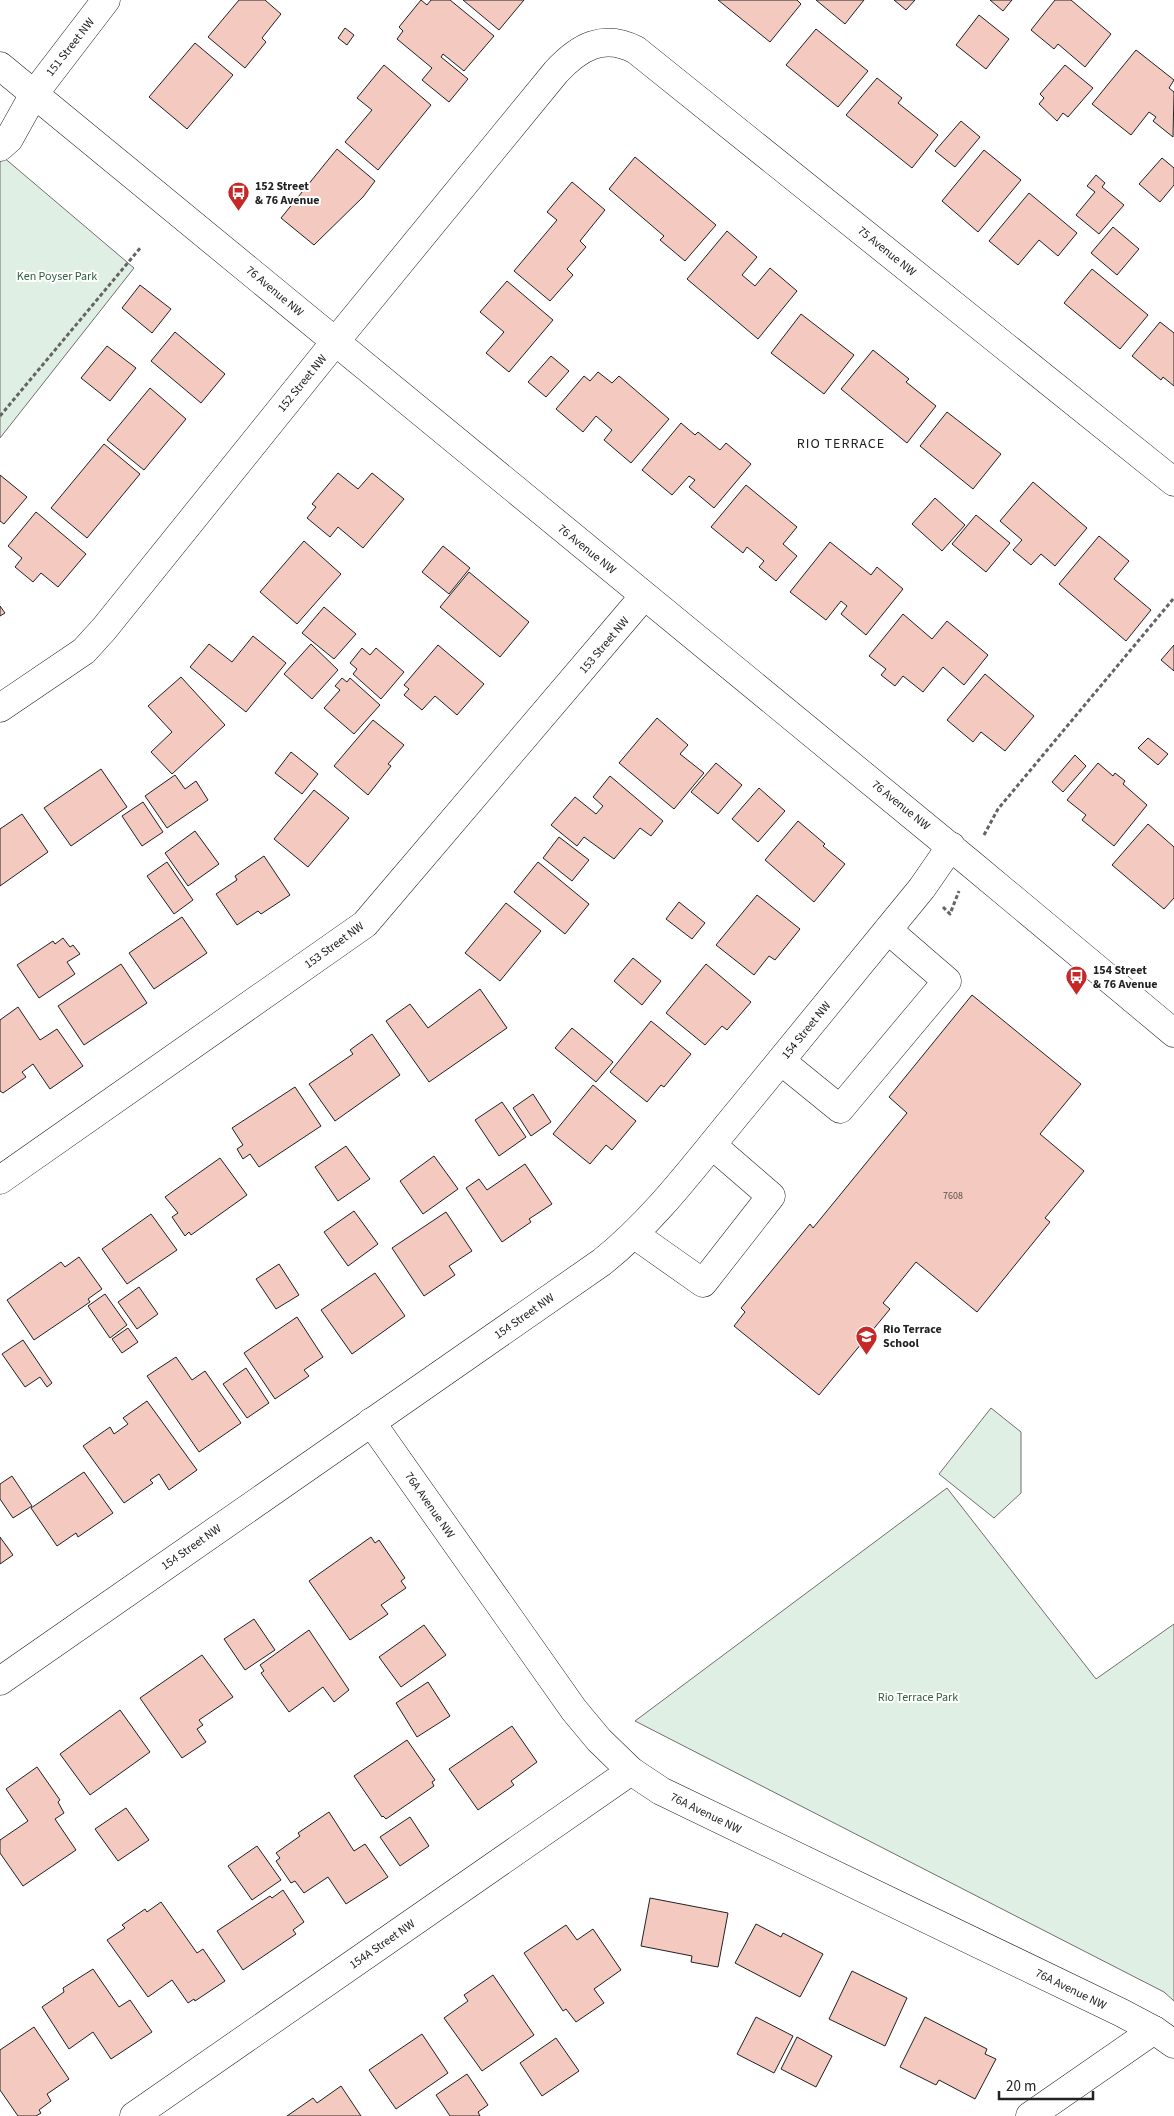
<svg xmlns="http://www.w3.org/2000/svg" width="1174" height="2116" viewBox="0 0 1174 2116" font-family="'Source Sans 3',sans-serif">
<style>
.green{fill:#e0efe3;stroke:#6f6f6f}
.building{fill:#f3c9c0;stroke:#222}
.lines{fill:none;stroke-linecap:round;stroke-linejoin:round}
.minor-casing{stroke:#222;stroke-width:29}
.path{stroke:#646464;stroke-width:3;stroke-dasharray:4 2.5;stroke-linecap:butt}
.minor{stroke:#fff;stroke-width:28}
.labels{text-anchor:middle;stroke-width:4;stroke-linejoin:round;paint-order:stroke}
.number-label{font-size:10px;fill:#564c4a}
.street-label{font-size:12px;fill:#222;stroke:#fff}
.poi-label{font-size:12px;font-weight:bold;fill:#222;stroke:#fff;text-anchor:start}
.park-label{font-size:12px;fill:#2f5e38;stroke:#fff}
.neighbourhood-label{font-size:14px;letter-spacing:1px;fill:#222;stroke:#fff}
</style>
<rect width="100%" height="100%" fill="#fff"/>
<!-- green -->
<g class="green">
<polygon points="2,156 134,268 0,438 0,158"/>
<polygon points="991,1408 1021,1432 1021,1493 994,1518 939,1474"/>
<polygon points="947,1488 1096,1679 1174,1624 1174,2001 1164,1992 635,1721"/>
</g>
<!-- building -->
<g class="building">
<polygon points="239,0 265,0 281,14 262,38 266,42 245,68 208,37"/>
<polygon points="421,0 427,5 431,0 450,0 494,36 464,71 443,54 441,57 468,79 449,102 422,80 432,68 397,39 403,31 399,27"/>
<polygon points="463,0 524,0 499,30"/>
<polygon points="718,0 797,0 801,4 770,42"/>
<polygon points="816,0 864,0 845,24"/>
<polygon points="894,0 915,0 906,10"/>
<polygon points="990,0 1012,0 1003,11"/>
<polygon points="1055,0 1071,0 1111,34 1085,67 1058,44 1054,49 1031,30"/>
<polygon points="979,15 1009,39 986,69 956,45"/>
<polygon points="345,28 354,35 347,45 338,38"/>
<polygon points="816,29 868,71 838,107 786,65"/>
<polygon points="195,43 233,75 187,129 149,97"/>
<polygon points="1136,50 1174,80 1169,88 1174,92 1173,137 1153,121 1156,117 1149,112 1131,135 1092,104"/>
<polygon points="384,65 431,105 378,170 345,142 372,110 357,98"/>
<polygon points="1065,65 1093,88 1068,117 1063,113 1057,121 1039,104 1044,98 1040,94"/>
<polygon points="877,78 902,98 898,103 938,135 912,168 846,115"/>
<polygon points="961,121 980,137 955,167 935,151"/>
<polygon points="337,149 375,181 363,197 314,245 281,218"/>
<polygon points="984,150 1021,180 978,232 942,201"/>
<polygon points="635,157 716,225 685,261 660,240 664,236 609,189"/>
<polygon points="1162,158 1174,168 1174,185 1160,202 1139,184"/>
<polygon points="1096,175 1105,183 1102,187 1124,205 1099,234 1076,215 1095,192 1087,186"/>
<polygon points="572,182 605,210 580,241 586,247 567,269 573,275 550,301 514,271 557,220 547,212"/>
<polygon points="1029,193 1077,233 1058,256 1039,240 1018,265 989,241"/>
<polygon points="1113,227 1139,249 1117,275 1091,253"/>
<polygon points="727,231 757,257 742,275 755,286 770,268 797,291 758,339 687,279"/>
<polygon points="1092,269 1148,315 1120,349 1064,303"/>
<polygon points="507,281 553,320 509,372 486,353 504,332 480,312"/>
<polygon points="140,285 171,309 152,333 122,308"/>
<polygon points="801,314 854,355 824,394 771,353"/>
<polygon points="1160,322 1174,333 1174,386 1163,377 1161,380 1132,356"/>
<polygon points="175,332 225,374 201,403 151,361"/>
<polygon points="107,346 136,368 110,401 81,378"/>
<polygon points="873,350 909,379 906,382 936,406 907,443 841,389"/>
<polygon points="551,356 569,371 546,397 528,382"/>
<polygon points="598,372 612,383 619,376 669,419 631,463 604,440 612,430 596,416 583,432 556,409 584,376 590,381"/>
<polygon points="150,388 186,419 144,470 107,440"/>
<polygon points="947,412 1001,454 973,489 920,446"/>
<polygon points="681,423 695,435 698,432 720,450 726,443 751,464 714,508 689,487 695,480 689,476 672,495 642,470"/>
<polygon points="104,444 140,474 87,538 51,508"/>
<polygon points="338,473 358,489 372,473 404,499 363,548 338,527 330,537 307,518 316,507 312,504"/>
<polygon points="0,475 27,497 4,524 0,521"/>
<polygon points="1033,482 1087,528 1055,566 1041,554 1031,565 1013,550 1022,540 1000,521"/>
<polygon points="746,485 797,527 783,544 797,556 776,581 759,567 764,561 747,547 743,553 711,527"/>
<polygon points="935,498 965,525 942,551 912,524"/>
<polygon points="36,512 86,554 58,587 41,573 33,582 15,567 22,558 8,546"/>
<polygon points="976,515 1010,543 986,572 952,544"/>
<polygon points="1099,536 1129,561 1114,579 1151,610 1126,641 1059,584"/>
<polygon points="304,541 341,574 297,624 260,592"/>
<polygon points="830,542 871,575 877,567 903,589 866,635 841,614 847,606 841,601 826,620 790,592"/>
<polygon points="443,546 470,568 449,594 422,572"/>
<polygon points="469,572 529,622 500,657 440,607"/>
<polygon points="0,606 5,613 0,616"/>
<polygon points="324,607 356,634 334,659 302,633"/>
<polygon points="903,614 932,639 947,621 988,655 964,685 943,667 923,692 903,676 895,686 881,675 886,669 869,656"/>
<polygon points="253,636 286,663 246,712 190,667 209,644 232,662"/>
<polygon points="311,644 338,670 312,699 284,674"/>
<polygon points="438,645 484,684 457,715 435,696 422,710 404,695 409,689 404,685"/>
<polygon points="1174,645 1174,671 1161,660"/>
<polygon points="362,648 370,655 376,648 404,672 381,699 353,674 357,669 350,663"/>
<polygon points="985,674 1034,716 1005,751 981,732 973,742 947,720"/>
<polygon points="181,677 225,725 172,774 151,752 172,732 148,706"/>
<polygon points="342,678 347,682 350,678 380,705 354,734 324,708 340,690 335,686"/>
<polygon points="657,718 688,745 680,754 704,773 674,809 619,763"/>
<polygon points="373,720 404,745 388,764 391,766 368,795 334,766"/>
<polygon points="1148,738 1168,754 1158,765 1138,748"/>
<polygon points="291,752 318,774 302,794 275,773"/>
<polygon points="1075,755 1086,766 1063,792 1052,782"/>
<polygon points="716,763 742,785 718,814 691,792"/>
<polygon points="1098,763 1113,776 1115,773 1125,781 1123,784 1147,805 1114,846 1082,820 1086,815 1067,800"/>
<polygon points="101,769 127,807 71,846 44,808"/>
<polygon points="175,775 185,789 196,781 208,800 167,828 145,796"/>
<polygon points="610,776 663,821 651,836 640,828 614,859 584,837 577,846 551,825 575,797 596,814 603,806 593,797"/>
<polygon points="759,788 785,811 758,842 732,819"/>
<polygon points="314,790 349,818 308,867 274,839"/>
<polygon points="143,802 163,832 142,846 122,816"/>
<polygon points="22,814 48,852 0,886 0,829"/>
<polygon points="798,821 825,844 823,846 845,864 814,902 765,860"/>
<polygon points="1148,824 1174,847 1174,898 1164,909 1112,865"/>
<polygon points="195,831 219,864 188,886 165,853"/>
<polygon points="559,837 589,860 572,881 543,858"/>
<polygon points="264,856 290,895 261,914 258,911 237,925 216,894 237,880 235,876"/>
<polygon points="167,862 193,900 174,914 147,876"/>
<polygon points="538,862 589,904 565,934 514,892"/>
<polygon points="757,895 800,929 775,960 769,956 754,975 716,945"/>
<polygon points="679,902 705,923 692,939 666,919"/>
<polygon points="506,903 541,931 500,981 465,953"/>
<polygon points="182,917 207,953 154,989 129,953"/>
<polygon points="63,938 70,947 73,945 80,954 67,962 75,974 39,998 17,965 53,941 55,944"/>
<polygon points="633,958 661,981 642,1005 614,981"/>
<polygon points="121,964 147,1003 84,1045 58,1006"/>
<polygon points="706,964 751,1002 727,1030 722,1026 705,1045 666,1013"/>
<polygon points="480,989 507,1028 429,1082 386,1021 410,1004 428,1028"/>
<polygon points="972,995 1081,1084 1040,1134 1084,1171 1045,1218 1050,1222 977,1312 916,1262 883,1303 890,1309 819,1395 734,1326 745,1312 741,1308 810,1224 813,1228 907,1113 889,1097"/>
<polygon points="18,1007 40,1040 57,1029 83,1066 50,1089 33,1064 22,1072 26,1077 3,1093 0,1091 0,1020"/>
<polygon points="651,1021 691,1054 664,1087 661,1085 647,1102 610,1072"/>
<polygon points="572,1028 613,1062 596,1082 555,1048"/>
<polygon points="372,1034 400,1075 335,1121 309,1084 353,1054 350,1050"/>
<polygon points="593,1085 636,1121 612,1150 606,1145 590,1164 553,1134"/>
<polygon points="295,1087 321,1126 259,1167 250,1154 243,1159 237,1149 243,1145 232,1128"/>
<polygon points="533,1094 551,1122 531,1136 513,1108"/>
<polygon points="502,1102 526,1137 499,1156 475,1120"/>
<polygon points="346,1146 370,1179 338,1201 315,1167"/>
<polygon points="434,1156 458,1189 423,1214 400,1181"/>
<polygon points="220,1158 247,1195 191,1235 189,1232 185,1236 172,1217 178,1213 165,1197"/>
<polygon points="525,1164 552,1204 529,1219 531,1222 502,1242 466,1188 479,1179 487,1190"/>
<polygon points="354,1211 378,1244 348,1266 324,1232"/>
<polygon points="446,1212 472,1251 449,1266 455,1275 424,1296 392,1248"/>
<polygon points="151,1214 177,1250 127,1284 102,1249"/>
<polygon points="79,1257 102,1289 88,1299 90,1302 34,1340 7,1300 61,1262 65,1267"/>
<polygon points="279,1264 299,1295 276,1309 256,1279"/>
<polygon points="375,1273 405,1316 352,1354 321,1310"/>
<polygon points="139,1287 158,1314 137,1329 118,1302"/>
<polygon points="105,1294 127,1325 110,1338 88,1306"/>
<polygon points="297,1317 323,1357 304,1370 309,1376 275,1399 244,1353"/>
<polygon points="128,1328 138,1342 122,1353 112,1339"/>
<polygon points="23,1340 52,1383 47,1387 40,1377 25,1387 2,1354"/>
<polygon points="176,1357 192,1380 205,1371 241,1423 199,1452 147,1376"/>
<polygon points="246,1368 269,1403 247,1418 223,1384"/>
<polygon points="147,1401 197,1470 169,1490 159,1474 150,1480 153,1483 124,1503 83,1446 110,1427 114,1434 128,1424 123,1418"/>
<polygon points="84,1472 113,1513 78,1537 76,1533 57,1546 31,1508"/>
<polygon points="12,1476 32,1506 13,1518 0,1499 0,1484"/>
<polygon points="0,1537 13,1555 0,1564"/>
<polygon points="371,1537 375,1543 379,1540 405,1578 401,1581 406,1588 381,1605 388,1614 350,1640 309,1581"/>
<polygon points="254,1619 275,1650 245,1670 224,1639"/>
<polygon points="424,1625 446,1655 401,1687 379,1657"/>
<polygon points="309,1630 349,1690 334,1702 323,1687 289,1712 261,1673 264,1671 260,1665"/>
<polygon points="202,1655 233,1697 199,1720 203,1725 197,1729 206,1742 182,1758 140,1698"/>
<polygon points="428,1682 450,1716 417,1737 396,1703"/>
<polygon points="120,1710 150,1752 90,1795 60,1754"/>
<polygon points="512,1726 537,1762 511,1781 514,1785 478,1810 449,1769"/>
<polygon points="407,1740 435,1780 432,1782 434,1786 386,1819 383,1816 382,1817 354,1776"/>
<polygon points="37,1767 60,1800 58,1802 64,1813 55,1819 76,1850 23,1886 0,1853 0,1840 28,1821 6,1789"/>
<polygon points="126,1808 149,1840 118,1861 95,1829"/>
<polygon points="329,1812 354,1851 365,1844 388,1877 346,1904 328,1877 304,1893 295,1881 291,1883 276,1861 280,1858 276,1853 300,1836 298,1833"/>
<polygon points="410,1817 429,1846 400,1866 380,1837"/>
<polygon points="257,1846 281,1880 252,1900 228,1866"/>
<polygon points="283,1890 304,1922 293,1930 296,1934 243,1970 217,1931 270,1896 272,1898"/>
<polygon points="650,1898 728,1913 718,1967 691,1962 692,1956 641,1946"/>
<polygon points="161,1902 197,1953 203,1949 225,1981 195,2001 194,1999 188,2003 172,1980 148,1997 107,1940 125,1928 122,1925 145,1909 147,1912"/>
<polygon points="756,1924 781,1937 783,1933 823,1954 800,1997 735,1963"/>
<polygon points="566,1925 577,1940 593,1929 621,1970 594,1989 604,2003 576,2022 566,2009 563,2011 524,1953"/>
<polygon points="93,1969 119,2007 130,2000 152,2032 111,2059 93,2032 69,2049 42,2007 64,1992 63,1988"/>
<polygon points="852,1971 907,1998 885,2046 829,2019"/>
<polygon points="493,1975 534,2035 482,2071 444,2018 468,2001 464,1995"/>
<polygon points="756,2017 793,2036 774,2073 737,2054"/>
<polygon points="925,2017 987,2049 985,2054 996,2059 975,2099 939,2080 936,2085 900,2067"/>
<polygon points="34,2027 69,2079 47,2094 51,2101 39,2110 41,2113 36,2116 18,2116 0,2090 0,2050"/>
<polygon points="422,2034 448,2073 396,2109 369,2070"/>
<polygon points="797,2037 832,2056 816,2087 781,2069"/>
<polygon points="556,2038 579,2071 542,2096 520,2063"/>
<polygon points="467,2074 488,2105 478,2112 480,2116 450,2116 436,2095"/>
<polygon points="341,2086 361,2116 287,2116 313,2098 317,2103"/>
</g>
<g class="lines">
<defs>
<g id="minor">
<polyline points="0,66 970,863 1174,1033"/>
<polyline points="0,147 9,139 34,94 106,0"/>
<path d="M0 708 84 651 104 629 335 342 556 72C579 47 603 33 636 50L1174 482"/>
<polyline points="781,1061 840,1109 947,981 888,930"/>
<polyline points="0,1180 365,924 644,596"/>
<polyline points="635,1235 703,1283 771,1196 712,1145"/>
<polyline points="371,1422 574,1710 599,1740 631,1771 661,1791 1122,2013 1154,2030 1174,2044"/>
<path d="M0 1681 602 1262C656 1219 697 1162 742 1108 802 1035 862 962 922 888L951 846"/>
<polyline points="134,2116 631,1771"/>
<polyline points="1030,2116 1154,2030"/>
</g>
</defs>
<!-- minor casing -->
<use href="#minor" class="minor-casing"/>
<!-- path -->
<g class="path">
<polyline points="0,416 141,247"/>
<polyline points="984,835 998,809 1174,598"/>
<polyline points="943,907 950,914 959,891"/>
</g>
<!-- minor -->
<use href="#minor" class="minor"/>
</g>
<!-- icons -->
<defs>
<symbol id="bus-pin" viewBox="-11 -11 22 30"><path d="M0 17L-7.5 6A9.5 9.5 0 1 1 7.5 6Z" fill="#c62828" stroke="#fff"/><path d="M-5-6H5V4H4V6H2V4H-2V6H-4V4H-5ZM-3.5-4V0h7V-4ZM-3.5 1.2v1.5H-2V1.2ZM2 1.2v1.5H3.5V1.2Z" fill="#fff"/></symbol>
<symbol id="school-pin" viewBox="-11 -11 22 30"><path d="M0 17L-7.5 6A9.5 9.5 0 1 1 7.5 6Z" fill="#c62828" stroke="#fff"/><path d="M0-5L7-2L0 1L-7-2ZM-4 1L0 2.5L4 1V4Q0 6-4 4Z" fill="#fff"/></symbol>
</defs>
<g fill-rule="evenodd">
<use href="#bus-pin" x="226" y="180" width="25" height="34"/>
<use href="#bus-pin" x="1064" y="964" width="25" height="34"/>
<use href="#school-pin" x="854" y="1324" width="25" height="34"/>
</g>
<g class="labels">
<!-- number labels -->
<g class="number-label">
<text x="953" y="1199">7608</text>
</g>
<!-- street labels -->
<g class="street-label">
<text transform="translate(70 47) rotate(-52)" y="4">151 Street NW</text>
<text transform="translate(887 251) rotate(39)" y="4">75 Avenue NW</text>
<text transform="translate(275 291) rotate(40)" y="4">76 Avenue NW</text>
<text transform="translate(302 383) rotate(-51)" y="4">152 Street NW</text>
<text transform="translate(587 549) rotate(39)" y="4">76 Avenue NW</text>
<text transform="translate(604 645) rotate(-50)" y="4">153 Street NW</text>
<text transform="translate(901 805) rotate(39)" y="4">76 Avenue NW</text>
<text transform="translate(334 945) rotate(-36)" y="4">153 Street NW</text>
<text transform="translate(806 1030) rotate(-51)" y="4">154 Street NW</text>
<text transform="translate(524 1316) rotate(-35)" y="4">154 Street NW</text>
<text transform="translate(430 1505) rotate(55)" y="4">76A Avenue NW</text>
<text transform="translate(191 1547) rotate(-35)" y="4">154 Street NW</text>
<text transform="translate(706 1813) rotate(26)" y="4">76A Avenue NW</text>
<text transform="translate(382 1944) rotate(-35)" y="4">154A Street NW</text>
<text transform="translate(1071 1989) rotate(26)" y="4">76A Avenue NW</text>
</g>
<!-- poi labels -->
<g class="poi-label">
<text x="255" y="190">152 Street<tspan x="255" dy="14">&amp; 76 Avenue</tspan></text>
<text x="1093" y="974">154 Street<tspan x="1093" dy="14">&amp; 76 Avenue</tspan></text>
<text x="883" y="1333">Rio Terrace<tspan x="883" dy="14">School</tspan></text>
</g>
<!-- park labels -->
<g class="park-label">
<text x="57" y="280">Ken Poyser Park</text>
<text x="918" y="1701">Rio Terrace Park</text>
</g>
<!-- neighbourhood labels -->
<g class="neighbourhood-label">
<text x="841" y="448">RIO TERRACE</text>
</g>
</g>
<!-- scale -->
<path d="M999 2091v8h94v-8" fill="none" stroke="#222222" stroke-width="2.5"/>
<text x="1006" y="2091" font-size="15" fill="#222222" stroke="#ffffff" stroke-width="4" paint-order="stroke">20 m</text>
</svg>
